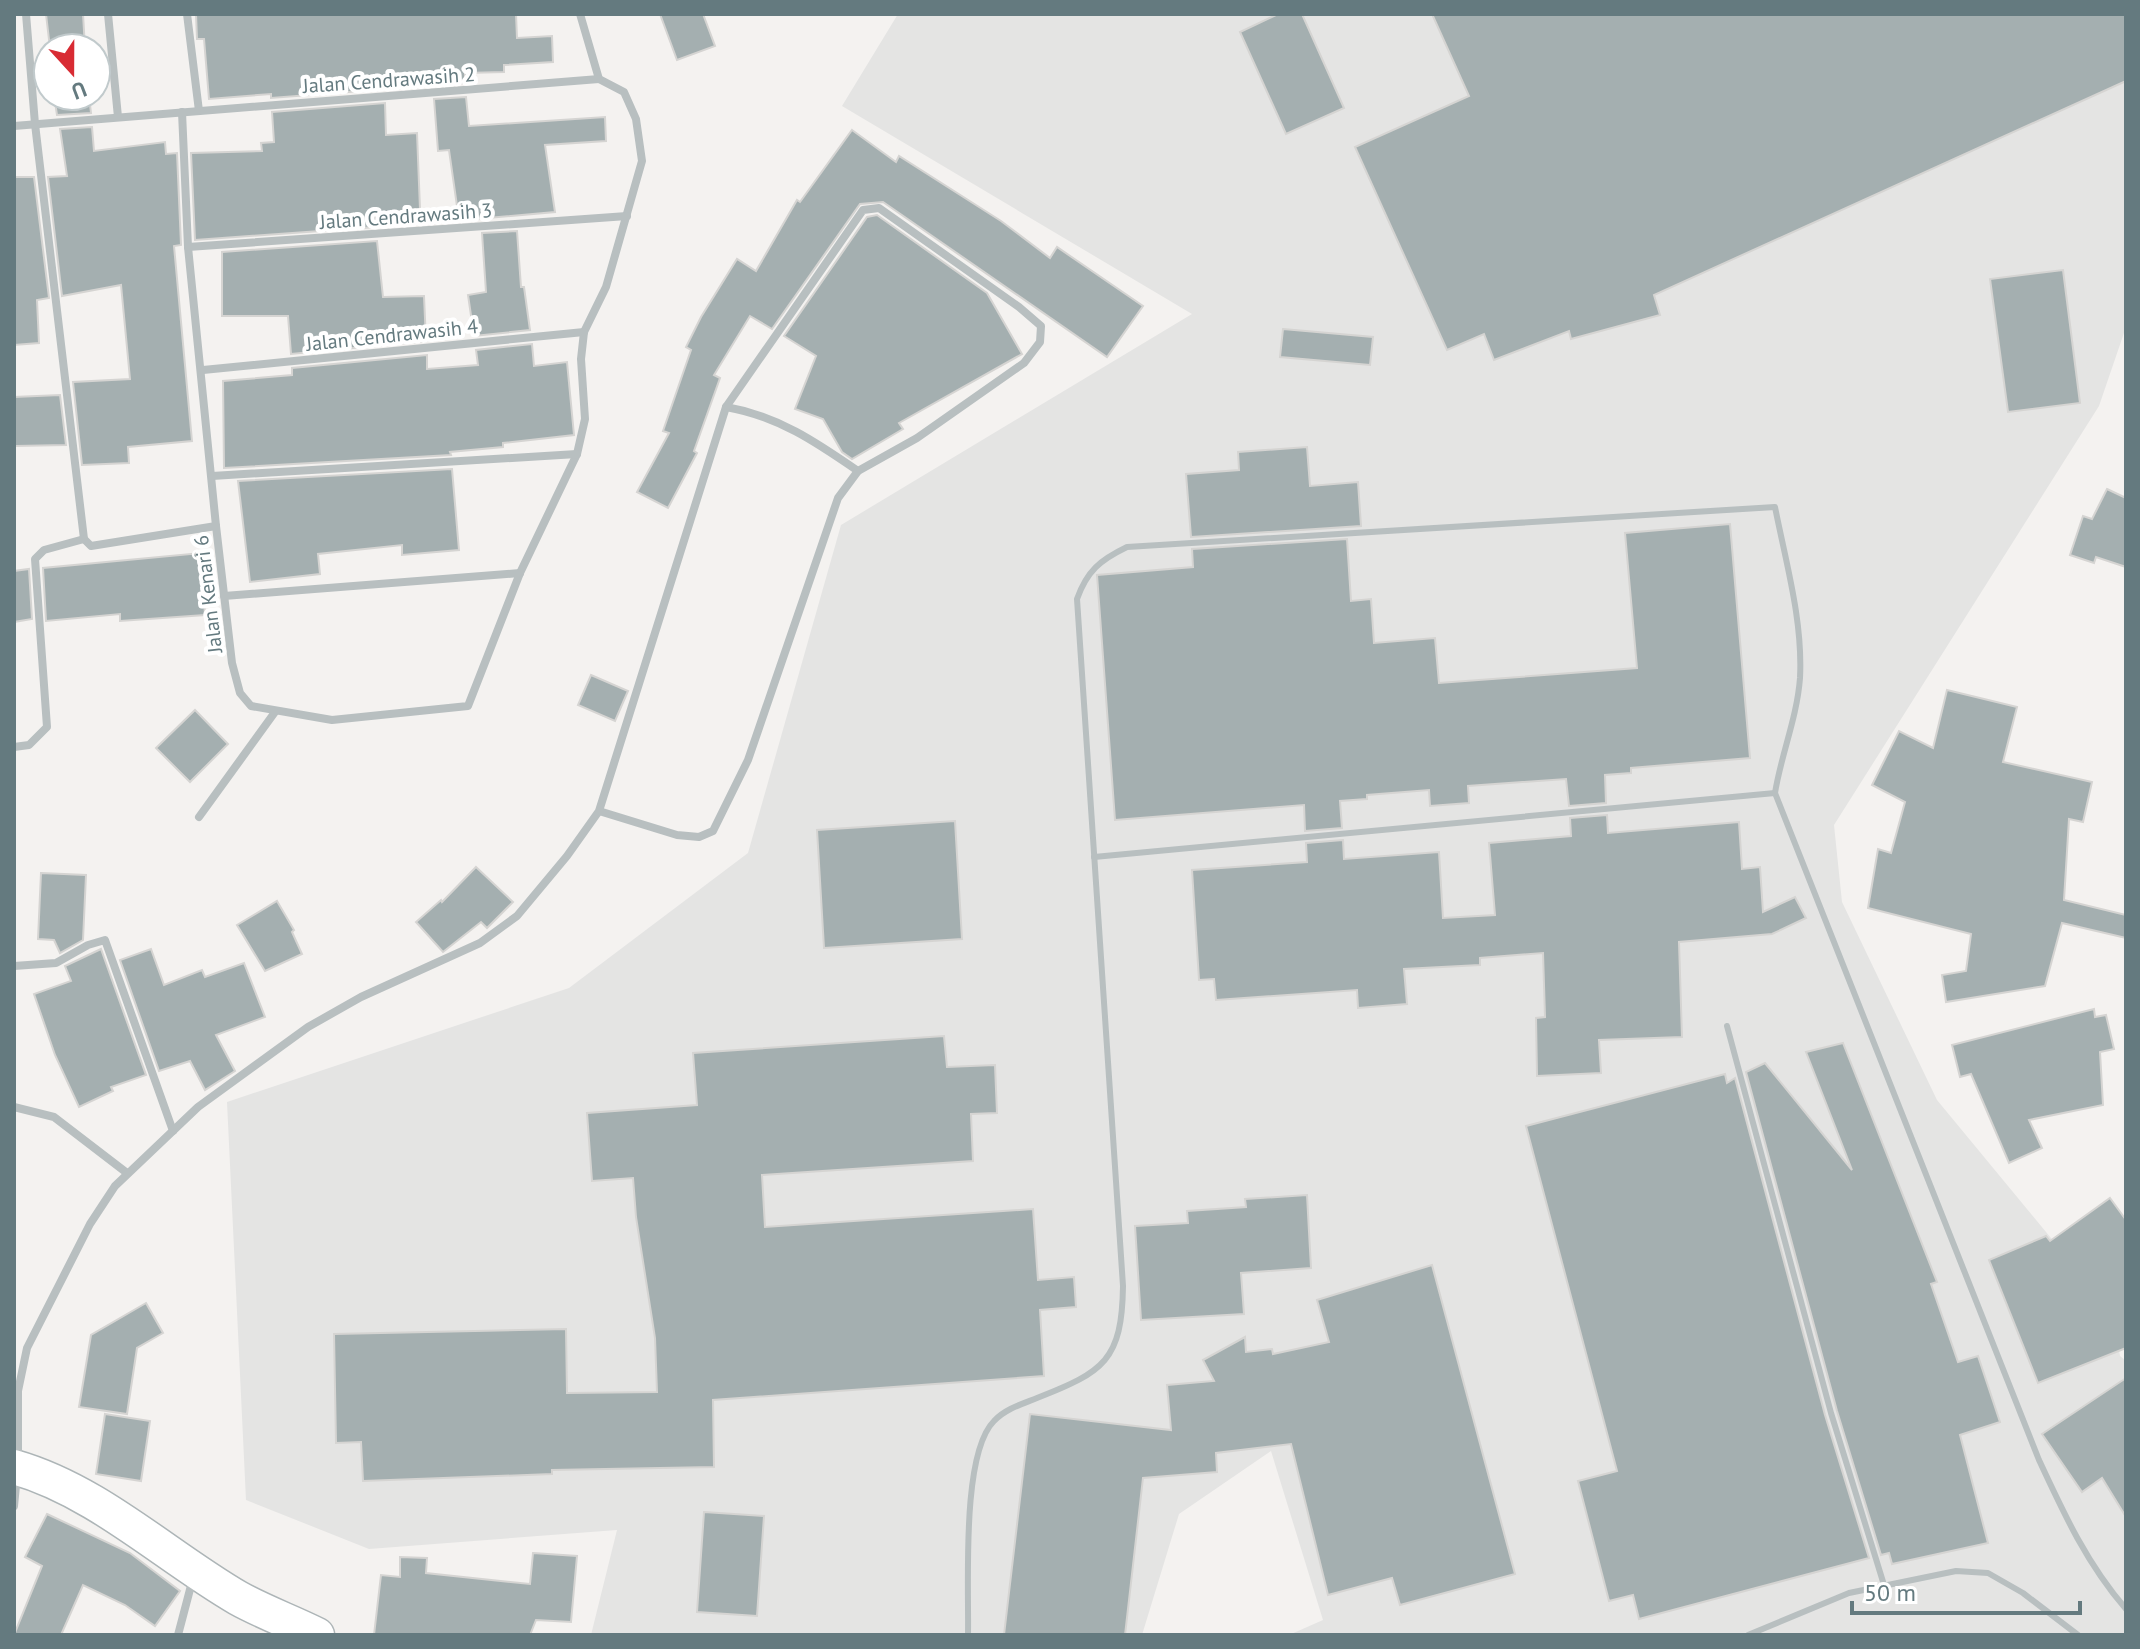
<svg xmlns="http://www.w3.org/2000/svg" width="2140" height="1649" viewBox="0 0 2140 1649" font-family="'PT Sans',sans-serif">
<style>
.built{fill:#e4e4e3}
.building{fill:#a4afb0;stroke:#d5d4d2;stroke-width:2}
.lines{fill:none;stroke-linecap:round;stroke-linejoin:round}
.secondary-casing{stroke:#adb5b7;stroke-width:37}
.lane{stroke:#b8bfc0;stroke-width:6}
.street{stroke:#b8bfc0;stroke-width:8}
.secondary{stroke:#fff;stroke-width:34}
.labels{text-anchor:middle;stroke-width:8;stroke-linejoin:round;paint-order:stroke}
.street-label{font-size:20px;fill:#647a7f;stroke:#fff}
</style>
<rect width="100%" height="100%" fill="#f4f2f0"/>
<!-- built -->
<polygon class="built" points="898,14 2126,14 2126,327 2099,406 1834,825 1842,902 1937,1100 2112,1312 2120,1356 2126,1361 2126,1635 1289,1635 1323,1620 1271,1451 1179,1514 1142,1635 591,1635 617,1530 369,1549 246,1500 227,1102 569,988 748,853 841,525 1192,314 842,106"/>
<!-- building -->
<g class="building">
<polygon points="46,14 83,14 85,48 50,48"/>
<polygon points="196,14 516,14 517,38 552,36 553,62 504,65 504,72 465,73 465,83 271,98 271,94 209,99 204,39 197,39"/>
<polygon points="660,14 703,14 715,46 677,60"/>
<polygon points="1278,14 1302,14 1344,108 1286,134 1240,32"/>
<polygon points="1432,14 2126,14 2126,81 1654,295 1660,315 1571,339 1569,331 1494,360 1484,334 1447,350 1355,147 1469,96"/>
<polygon points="54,96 89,96 91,113 57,115"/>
<polygon points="466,97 469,126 605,117 606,141 545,145 555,212 465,220 463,205 457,206 449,150 438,151 434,99"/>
<polygon points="385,103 386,135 417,133 420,209 375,214 376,227 195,240 191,153 262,151 261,143 274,142 272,112"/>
<polygon points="92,127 94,151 165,142 166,154 177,153 181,245 174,246 192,441 128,447 129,463 82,465 73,382 130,379 121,285 62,296 48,177 67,176 60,129"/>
<polygon points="852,130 896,162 899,156 1001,221 1050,258 1057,247 1143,306 1107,357 883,202 860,204 772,329 750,316 714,375 720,378 694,451 697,453 668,508 637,492 669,433 663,431 691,350 686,347 701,317 737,259 756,271 797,200 800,202"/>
<polygon points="14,177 34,177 49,298 37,300 39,343 14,345"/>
<polygon points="877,215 987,293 1022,354 899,423 903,429 852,459 842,452 823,419 795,409 816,356 784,336 867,217"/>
<polygon points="517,231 521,287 524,287 530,330 474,336 468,295 486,292 482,233"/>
<polygon points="377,241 383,297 424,296 426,341 291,354 288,316 222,316 222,252"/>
<polygon points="2063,270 2080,403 2008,412 1990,279"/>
<polygon points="1283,329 1373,337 1370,365 1280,357"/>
<polygon points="532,344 534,366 567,362 574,435 503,443 503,447 450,452 451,455 224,468 223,381 292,375 292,368 427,355 427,369 478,365 476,350"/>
<polygon points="60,395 66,445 15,446 14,397"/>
<polygon points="1307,447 1310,486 1358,482 1361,526 1191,537 1186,474 1239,470 1238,452"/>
<polygon points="452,469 459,550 402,555 402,545 318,554 320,574 250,582 238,481"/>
<polygon points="2107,489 2126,498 2126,567 2096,557 2094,563 2070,555 2083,516 2092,519"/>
<polygon points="1730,524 1750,758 1631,768 1631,773 1605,775 1606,803 1569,806 1566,779 1468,786 1469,803 1430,806 1429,790 1367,795 1367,799 1340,801 1342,828 1305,831 1304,805 1115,820 1097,575 1193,567 1192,549 1347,539 1351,601 1371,599 1374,643 1435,638 1439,683 1637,668 1625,533"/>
<polygon points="201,553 205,615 120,621 120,614 46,621 43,568"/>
<polygon points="29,569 32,619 14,622 14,571"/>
<polygon points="591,675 628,691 615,721 578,705"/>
<polygon points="1947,690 2017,707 2003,762 2092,782 2083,822 2069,819 2064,900 2126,915 2126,938 2062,923 2045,986 1946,1002 1942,975 1966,971 1971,934 1868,908 1878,849 1891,853 1905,802 1872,785 1899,731 1933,748"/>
<polygon points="195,710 228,744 190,782 156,748"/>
<polygon points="1607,815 1608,833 1739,822 1742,869 1760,867 1763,912 1795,897 1806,918 1772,934 1679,942 1682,1037 1599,1040 1601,1073 1537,1076 1536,1018 1545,1017 1543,953 1480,958 1480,965 1404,969 1407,1004 1358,1008 1357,990 1216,1000 1214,979 1199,980 1192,870 1307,862 1306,843 1343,840 1344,859 1439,852 1443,918 1495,915 1489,843 1571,836 1570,818"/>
<polygon points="955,821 962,939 824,948 817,830"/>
<polygon points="476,867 513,902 487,928 481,922 443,952 416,922 441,900 442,902"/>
<polygon points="41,873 86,875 83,940 60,953 54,940 38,939"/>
<polygon points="277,901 294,930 292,932 302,954 265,971 237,925"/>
<polygon points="101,949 146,1075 111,1087 113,1091 79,1107 55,1055 34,994 71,981 65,966"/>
<polygon points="151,949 164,985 202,970 205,977 244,963 265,1017 216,1035 235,1071 205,1090 190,1061 159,1071 120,960"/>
<polygon points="2094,1009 2095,1017 2106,1015 2114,1049 2100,1052 2103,1105 2029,1120 2042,1148 2009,1163 1971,1074 1960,1077 1952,1045"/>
<polygon points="944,1036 947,1067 995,1065 997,1113 971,1114 973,1161 762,1175 765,1227 1033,1209 1038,1280 1074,1277 1076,1307 1040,1310 1044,1376 713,1400 714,1467 552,1470 552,1474 363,1481 361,1442 336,1443 334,1334 566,1329 567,1393 657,1392 655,1338 636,1217 633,1178 592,1181 587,1113 697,1105 693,1053"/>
<polygon points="1843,1043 1937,1282 1931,1284 1958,1362 1978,1356 2000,1422 1960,1435 1988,1543 1892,1564 1889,1553 1881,1555 1837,1411 1746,1072 1765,1063 1852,1170 1806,1052"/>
<polygon points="1725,1074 1727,1083 1735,1078 1825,1415 1869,1558 1639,1619 1633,1595 1609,1601 1578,1481 1617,1471 1526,1126"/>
<polygon points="1307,1195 1311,1268 1241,1273 1244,1314 1141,1320 1135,1226 1188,1223 1187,1211 1246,1207 1245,1199"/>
<polygon points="2110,1198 2126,1220 2126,1348 2038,1383 1989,1260 2046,1236 2050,1241"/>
<polygon points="1432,1265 1515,1574 1400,1605 1392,1578 1328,1595 1291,1444 1216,1453 1217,1472 1143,1478 1125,1635 1004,1635 1030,1414 1171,1430 1167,1385 1214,1381 1203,1360 1245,1337 1246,1352 1272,1349 1273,1354 1329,1342 1317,1300"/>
<polygon points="146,1303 163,1333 137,1348 127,1414 79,1407 91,1335"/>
<polygon points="2126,1378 2126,1517 2102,1478 2082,1492 2042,1434"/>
<polygon points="105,1414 150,1421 141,1481 96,1474"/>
<polygon points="704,1512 764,1516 757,1616 697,1612"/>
<polygon points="47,1514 130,1553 180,1591 155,1626 125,1605 83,1585 61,1635 14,1635 42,1566 25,1557"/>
<polygon points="533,1553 577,1556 571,1622 536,1620 530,1635 374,1635 381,1575 400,1577 400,1557 427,1558 426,1573 530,1584"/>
</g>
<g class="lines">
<defs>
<path id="secondary" d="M14 1467C98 1491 164 1555 238 1598 263 1612 291 1622 317 1635"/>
</defs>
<!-- secondary casing -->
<use href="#secondary" class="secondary-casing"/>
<!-- lane -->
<g class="lane">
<polyline points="1094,857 1775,793"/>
<polyline points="1727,1026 1831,1413 1884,1585"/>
<path d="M968 1635C969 1587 961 1454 994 1421 1005 1409 1022 1404 1037 1398 1104 1372 1122 1360 1123 1286L1077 599C1087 571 1100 560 1127 547L1775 507C1786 563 1803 621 1800 678 1797 718 1781 755 1775 793L2039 1460C2064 1514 2087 1564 2126 1609"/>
<polyline points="1748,1635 1849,1593 1956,1571 1988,1573 2023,1593 2078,1635"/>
</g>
<!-- street -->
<g class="street">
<polyline points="26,14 35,124 84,539 91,546 216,526"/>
<polyline points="108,14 118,117"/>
<polyline points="187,14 199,111"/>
<polyline points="182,112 188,247 216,526 232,663 240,693 251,706 332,720 468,706 520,573 577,454 585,419 581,359 584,332 606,287 642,161 636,119 624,92 599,79 580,14"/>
<polyline points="14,126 599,79"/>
<polyline points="188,247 627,216"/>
<polyline points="203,370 584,332"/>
<path d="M726 407C778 416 816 442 858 471"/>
<polyline points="212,476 577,454"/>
<polyline points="224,596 520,573"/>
<polyline points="14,747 29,745 47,727 35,559 44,550 84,539"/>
<polyline points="199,817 275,712"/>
<polyline points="14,966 56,963 88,945 105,940 173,1131"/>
<polyline points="14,1107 54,1117 127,1173"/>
<polyline points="18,1462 18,1391 27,1348 90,1224 115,1186 198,1107 308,1027 361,997 480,943 517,916 567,856 599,811 726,407 863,210 879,208 1019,307 1041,326 1040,342 1024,363 917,438 858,471 838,498 748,760 713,831 699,837 677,835 599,811"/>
<polyline points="14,1506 17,1475"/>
<polyline points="178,1635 193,1578"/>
</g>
<!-- secondary -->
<use href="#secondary" class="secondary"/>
</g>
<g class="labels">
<!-- street labels -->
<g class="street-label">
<text transform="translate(389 80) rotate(-4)" y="7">Jalan Cendrawasih 2</text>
<text transform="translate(406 216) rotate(-4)" y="7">Jalan Cendrawasih 3</text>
<text transform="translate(392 335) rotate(-6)" y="7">Jalan Cendrawasih 4</text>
<text transform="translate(208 594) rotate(-97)" y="7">Jalan Kenari 6</text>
</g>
</g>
<!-- border -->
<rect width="2140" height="1649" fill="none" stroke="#647a7f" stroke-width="32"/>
<!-- north arrow -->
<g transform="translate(72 72) rotate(159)"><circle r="38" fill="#ffffff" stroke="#c1cacc" stroke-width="2"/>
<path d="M0-6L14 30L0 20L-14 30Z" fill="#d82b33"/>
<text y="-12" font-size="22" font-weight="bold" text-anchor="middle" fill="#647a7f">U</text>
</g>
<!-- scale -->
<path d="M1852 1601v12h228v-12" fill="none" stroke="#647a7f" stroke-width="4"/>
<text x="1864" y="1601" font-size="24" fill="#647a7f" stroke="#ffffff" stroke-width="6" paint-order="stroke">50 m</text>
</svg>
